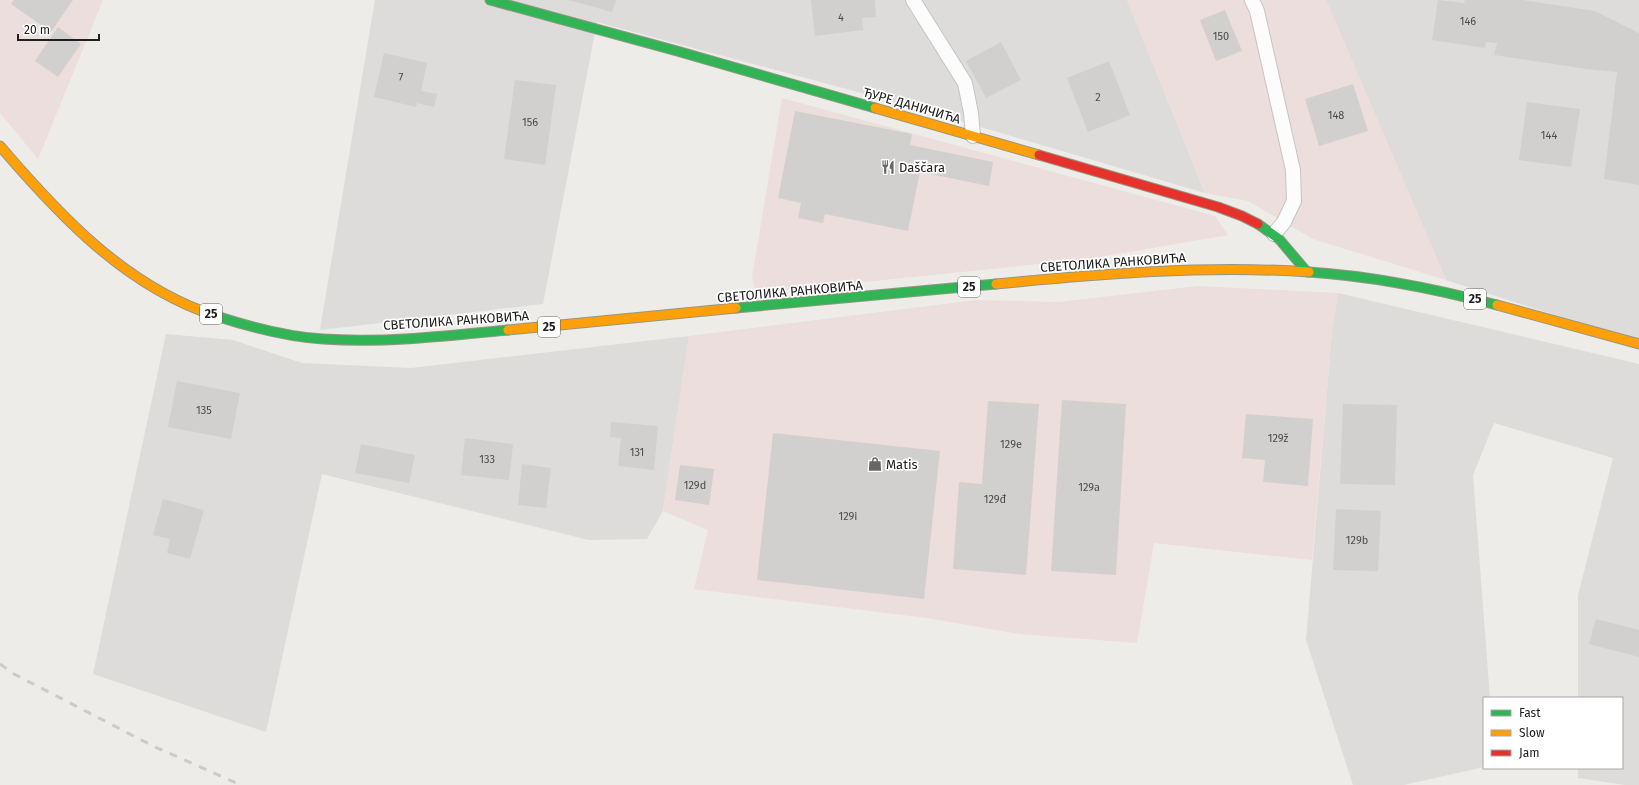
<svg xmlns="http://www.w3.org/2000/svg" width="1639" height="785" viewBox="0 0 1639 785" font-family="'Fira Sans',sans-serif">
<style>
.residential{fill:#dddcda}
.commercial{fill:#ebdedc}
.building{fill:#d2d0ce}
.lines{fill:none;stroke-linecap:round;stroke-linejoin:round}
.lane-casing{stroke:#c5c4c3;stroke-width:16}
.fast-casing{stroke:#959782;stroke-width:11}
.slow-casing{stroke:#959782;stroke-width:11}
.jam-casing{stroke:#959782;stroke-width:11}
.lane{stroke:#fcfcfc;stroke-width:14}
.fast{stroke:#30b455;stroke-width:9}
.slow{stroke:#ff9f0a;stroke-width:9}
.jam{stroke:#e5322d;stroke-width:9}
.rail{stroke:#cbcbca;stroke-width:3;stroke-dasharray:8 8;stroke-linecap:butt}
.labels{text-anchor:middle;stroke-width:3.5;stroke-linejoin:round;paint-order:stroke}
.number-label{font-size:11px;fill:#4c4c4c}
.shield{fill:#fff;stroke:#636363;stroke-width:1}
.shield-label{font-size:12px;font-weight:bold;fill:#202020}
.street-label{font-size:13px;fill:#202020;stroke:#fff}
.poi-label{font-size:13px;fill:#202020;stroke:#fff;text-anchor:start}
</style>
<rect width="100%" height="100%" fill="#eeece9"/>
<!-- residential -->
<g class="residential">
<polygon points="375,0 1127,0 1205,193 902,104 597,22 543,304 320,330"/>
<polygon points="1326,0 1639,0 1639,342 1446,280"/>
<polygon points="1338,293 1639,364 1639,785 1625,785 1578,778 1578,768 1622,768 1622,698 1578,698 1578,595 1613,458 1494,423 1473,475 1490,698 1484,698 1484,767 1404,785 1353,785 1306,640 1332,331"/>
<polygon points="166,334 233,340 302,363 411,368 689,336 663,511 647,539 589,540 322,474 266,732 93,674"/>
</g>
<!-- commercial -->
<g class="commercial">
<polygon points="0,0 103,0 38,159 0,113"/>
<polygon points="1127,0 1326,0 1446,280 1313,239 1248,201 1205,193"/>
<polygon points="782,98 1215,216 1228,235 1088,259 756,293 752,277"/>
<polygon points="1198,286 1338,293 1332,331 1312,560 1154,543 1137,643 1019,634 927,618 694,589 708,530 663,511 689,336 976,300 1058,302"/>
</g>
<!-- building -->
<g class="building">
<polygon points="14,0 73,0 51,32 11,4"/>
<polygon points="568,0 616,0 612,12"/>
<polygon points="811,0 875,0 876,17 862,18 863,30 815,36"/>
<polygon points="1438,0 1464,3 1465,0 1522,0 1595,11 1639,33 1639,185 1604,179 1617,72 1586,69 1494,55 1497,43 1486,42 1485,48 1432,40"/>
<polygon points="1225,10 1242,51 1216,61 1200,20"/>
<polygon points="58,27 81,44 58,77 35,61"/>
<polygon points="1001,42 1021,80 986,98 966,61"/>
<polygon points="384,53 427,63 421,91 437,94 434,107 417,103 416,107 374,97"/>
<polygon points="1109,61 1130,115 1088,132 1067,78"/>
<polygon points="515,80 556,85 545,165 504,159"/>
<polygon points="1353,84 1368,131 1319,146 1305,99"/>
<polygon points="1527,102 1580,109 1571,167 1519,160"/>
<polygon points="795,111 912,134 910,145 993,162 989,186 920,172 908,231 825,214 823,223 798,218 801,203 778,198"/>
<polygon points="177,381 240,393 231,439 168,427"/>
<polygon points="1062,400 1126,404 1116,575 1051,571"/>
<polygon points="988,401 1039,404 1026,575 953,569 959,482 982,484"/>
<polygon points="1343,404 1397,405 1395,485 1340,484"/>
<polygon points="1246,414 1313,419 1308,486 1263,482 1265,460 1242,458"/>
<polygon points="611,422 658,426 654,470 618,466 621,438 610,437"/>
<polygon points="773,433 940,451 924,599 757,580"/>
<polygon points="465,438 513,444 509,480 461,475"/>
<polygon points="361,444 415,455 409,483 355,473"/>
<polygon points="522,464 551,468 546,508 518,505"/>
<polygon points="680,465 714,469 709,505 675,500"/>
<polygon points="163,499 204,510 190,559 167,553 170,539 153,535"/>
<polygon points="1336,509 1381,511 1378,571 1333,570"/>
<polygon points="1596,619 1639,630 1639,657 1589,644"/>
</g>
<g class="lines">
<defs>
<g id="lane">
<polyline points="913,0 965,83 971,113 973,136"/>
<polyline points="1252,0 1257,11 1293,170 1294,201 1284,222 1274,234"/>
</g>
<g id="fast">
<polyline points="490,0 677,51 875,108"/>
<polyline points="1258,224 1279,239 1307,272"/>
<path d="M1309 272C1372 276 1436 289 1497 305"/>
<polyline points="736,308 996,284"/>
<path d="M216 316C250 327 287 337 323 339 384 343 447 336 508 330"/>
</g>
<g id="slow">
<polyline points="875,108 1039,155"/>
<path d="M0 146C60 216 126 287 216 316"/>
<path d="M996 284C1100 274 1205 265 1309 272"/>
<polyline points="1497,305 1639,344"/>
<polyline points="508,330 736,308"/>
</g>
<polyline id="jam" points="1039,155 1218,207 1242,216 1258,224"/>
</defs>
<!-- lane casing -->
<use href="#lane" class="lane-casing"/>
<!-- fast casing -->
<use href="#fast" class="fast-casing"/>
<!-- slow casing -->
<use href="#slow" class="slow-casing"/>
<!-- jam casing -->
<use href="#jam" class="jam-casing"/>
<!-- lane -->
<use href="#lane" class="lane"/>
<!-- fast -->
<use href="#fast" class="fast"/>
<!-- slow -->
<use href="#slow" class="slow"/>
<!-- jam -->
<use href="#jam" class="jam"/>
<!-- rail -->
<polyline class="rail" points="0,664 14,674 155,747 241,785"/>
</g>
<!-- icons -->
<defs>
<symbol id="restaurant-bare" viewBox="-9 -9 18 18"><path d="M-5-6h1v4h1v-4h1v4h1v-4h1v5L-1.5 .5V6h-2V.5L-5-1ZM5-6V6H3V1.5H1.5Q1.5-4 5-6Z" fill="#686766" stroke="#fff" stroke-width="2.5" paint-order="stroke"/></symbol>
<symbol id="shop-bare" viewBox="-9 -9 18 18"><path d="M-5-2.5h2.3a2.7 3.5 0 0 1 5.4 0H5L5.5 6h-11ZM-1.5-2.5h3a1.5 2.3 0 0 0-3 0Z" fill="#686766" stroke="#fff" stroke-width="2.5" paint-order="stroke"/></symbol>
</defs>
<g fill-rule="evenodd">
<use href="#restaurant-bare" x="878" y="157" width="20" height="20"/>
<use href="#shop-bare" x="865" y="454" width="20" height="20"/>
</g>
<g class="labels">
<!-- number labels -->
<g class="number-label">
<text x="841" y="21">4</text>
<text x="1468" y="25">146</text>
<text x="1221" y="40">150</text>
<text x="401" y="81">7</text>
<text x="1098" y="101">2</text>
<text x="1336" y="119">148</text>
<text x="530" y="126">156</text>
<text x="1549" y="139">144</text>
<text x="204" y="414">135</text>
<text x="1278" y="442">129ž</text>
<text x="1011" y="448">129e</text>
<text x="637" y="456">131</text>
<text x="487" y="463">133</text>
<text x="695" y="489">129d</text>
<text x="1089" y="491">129a</text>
<text x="995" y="503">129đ</text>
<text x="848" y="520">129i</text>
<text x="1357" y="544">129b</text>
</g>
<!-- shield labels -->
<g class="shield">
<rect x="958" y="277" width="22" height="20" rx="3"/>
<rect x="1464" y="289" width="22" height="20" rx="3"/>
<rect x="200" y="304" width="22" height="20" rx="3"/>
<rect x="538" y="317" width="22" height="20" rx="3"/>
</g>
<g class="shield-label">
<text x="969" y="291">25</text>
<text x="1475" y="303">25</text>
<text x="211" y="318">25</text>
<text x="549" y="331">25</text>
</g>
<!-- street labels -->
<g class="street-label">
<text transform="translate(912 105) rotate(16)" y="5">ЂУРЕ ДАНИЧИЋА</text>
<text transform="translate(1113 262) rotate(-4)" y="5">СВЕТОЛИКА РАНКОВИЋА</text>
<text transform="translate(790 291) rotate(-5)" y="5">СВЕТОЛИКА РАНКОВИЋА</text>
<text transform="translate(456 320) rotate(-4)" y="5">СВЕТОЛИКА РАНКОВИЋА</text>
</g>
<!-- poi labels -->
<g class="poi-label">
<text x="899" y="172">Daščara</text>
<text x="886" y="469">Matis</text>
</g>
</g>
<!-- legend -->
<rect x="1483" y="697" width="140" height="72" fill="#ffffff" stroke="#a6a6a6"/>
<rect x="1491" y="710" width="20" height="6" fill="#30b455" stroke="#a6a6a6"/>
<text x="1519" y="717" font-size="12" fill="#202020">Fast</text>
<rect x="1491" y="730" width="20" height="6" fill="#ff9f0a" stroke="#a6a6a6"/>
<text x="1519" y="737" font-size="12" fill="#202020">Slow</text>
<rect x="1491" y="750" width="20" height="6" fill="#e5322d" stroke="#a6a6a6"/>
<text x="1519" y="757" font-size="12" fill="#202020">Jam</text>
<!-- scale -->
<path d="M18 34v6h81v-6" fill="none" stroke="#202020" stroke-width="2"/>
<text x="24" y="34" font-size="12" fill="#202020" stroke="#ffffff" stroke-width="3" paint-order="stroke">20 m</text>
</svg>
